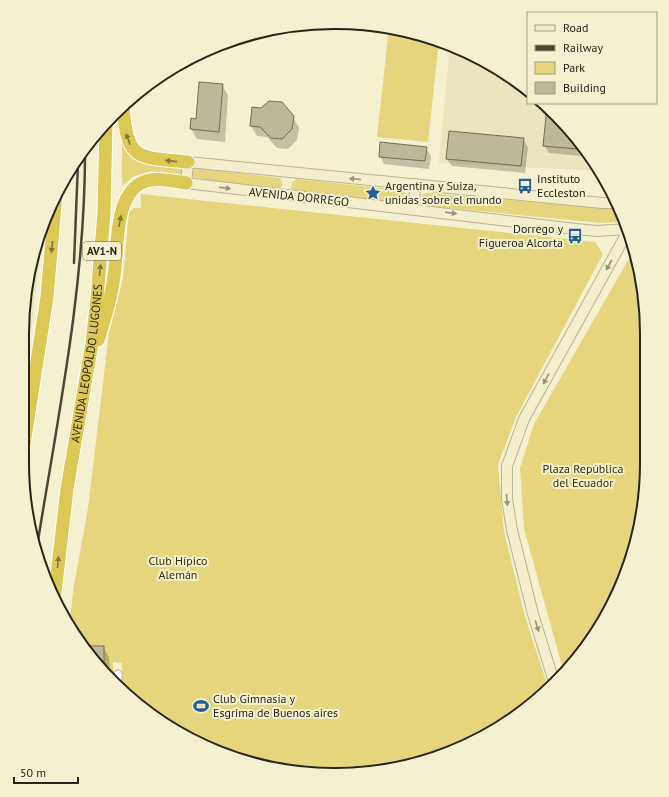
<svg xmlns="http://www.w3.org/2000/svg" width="669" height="797" viewBox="0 0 669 797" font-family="'PT Sans',sans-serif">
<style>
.built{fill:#ebe4bd}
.green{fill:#e5d67d}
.shadow{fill:#0003}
.building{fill:#bdb899;stroke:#736e51}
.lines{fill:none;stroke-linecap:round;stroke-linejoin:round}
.street-casing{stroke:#b8b394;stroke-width:9}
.secondary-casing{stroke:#b8b394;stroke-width:12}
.highway-casing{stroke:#fff;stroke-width:15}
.street{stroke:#fff;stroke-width:7}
.secondary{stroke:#f4eecc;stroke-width:10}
.highway{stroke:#dcc855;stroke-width:13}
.rail{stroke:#4b4838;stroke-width:2.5}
.oneway{fill:#827637}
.oneway2{fill:#98947b}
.labels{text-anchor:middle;stroke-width:4;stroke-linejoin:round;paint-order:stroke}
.shield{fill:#f5f0cf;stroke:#656250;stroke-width:1}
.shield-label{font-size:11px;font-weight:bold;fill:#272519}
.poi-label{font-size:12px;fill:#272519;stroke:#f5f0cf;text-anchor:start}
.street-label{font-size:12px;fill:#272519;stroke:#f5f0cf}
.park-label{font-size:12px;fill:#352e03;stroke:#f5f0cf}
.rim{fill:none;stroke:#272519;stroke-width:2}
</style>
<rect width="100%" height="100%" fill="#f5f0cf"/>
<!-- built -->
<g class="built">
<polygon points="450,45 508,75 528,91 528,103 543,103 556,114 594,161 600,171 439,163"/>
<polygon points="43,234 31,330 23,379 25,294"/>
</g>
<!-- green -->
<g class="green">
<polygon points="389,27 439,41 428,142 377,137"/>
<path d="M122 139C126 151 132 157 144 162L280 178 283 185 278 190 151 171 134 176 122 186Z"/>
<polygon points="297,179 399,190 405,193 408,197 404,202 399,204 291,191 292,182"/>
<polygon points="426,193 612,209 617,211 620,216 616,222 601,223 427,206 422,204 421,199 422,195"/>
<polygon points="141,194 595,242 603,254 517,415 498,464 504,532 525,617 548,687 508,722 454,751 376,772 294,772 215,751 161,722 123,689 122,663 113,662 114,681 100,669 70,624 73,591 88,508 109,333 123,279 129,212 134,208 141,208"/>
<polygon points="634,250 641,273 647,334 646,483 630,563 605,619 564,673 524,529 520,468 534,424"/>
</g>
<!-- shadow -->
<g class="shadow">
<polygon points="384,27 396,28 400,29 385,29"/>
<polygon points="222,85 228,95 225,142 197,139 191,129"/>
<polygon points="556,114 583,147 582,156 549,153 544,145"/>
<polygon points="293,117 299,128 297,140 288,149 277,148 267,137 257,136 251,126"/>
<polygon points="523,139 528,147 525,173 452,166 447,159"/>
<polygon points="426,148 431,156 429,169 384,164 380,156"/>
<polygon points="85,647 103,647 109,657 110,677 100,669"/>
</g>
<!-- building -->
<g class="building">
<polygon points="199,82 223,84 219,132 190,129 191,118 196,119"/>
<polygon points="269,101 282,102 294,116 292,129 282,139 271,138 260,127 250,126 252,107 261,108"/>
<polygon points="547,106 556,114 579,142 578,149 543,146"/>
<polygon points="449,131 524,138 521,166 446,159"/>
<polygon points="380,142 427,147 425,161 379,157"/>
<polygon points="85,646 104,646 104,673 100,669"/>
</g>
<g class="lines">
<defs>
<polyline id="street" points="118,674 118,685"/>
<g id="secondary">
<polyline points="617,203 602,203 188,162 186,183 576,229 597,231 628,229"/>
<polyline points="414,208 415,184"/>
<polyline points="554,682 533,614 512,530 507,499 507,466 524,419 628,231"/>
</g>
<g id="highway">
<path d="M123 106C127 162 138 157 188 162"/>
<path d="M98 340C104 321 110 303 113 283 119 255 112 199 141 183 154 176 172 181 186 183"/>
<polyline points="22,457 47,297 56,194"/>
<path id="s1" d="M54 601 67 489 92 343 97 299 104 212 106 124"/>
</g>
</defs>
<!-- street casing -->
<use href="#street" class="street-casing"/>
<!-- secondary casing -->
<use href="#secondary" class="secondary-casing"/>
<!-- highway casing -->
<use href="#highway" class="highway-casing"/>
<!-- street -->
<use href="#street" class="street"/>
<!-- secondary -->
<use href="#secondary" class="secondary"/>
<!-- highway -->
<use href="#highway" class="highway"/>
<!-- rail -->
<g class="rail">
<polyline points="74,263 78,163"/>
<path d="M36 553C57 421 85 288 85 154"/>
</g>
</g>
<!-- one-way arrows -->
<defs><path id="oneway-solid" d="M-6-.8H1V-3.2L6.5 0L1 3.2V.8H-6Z"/></defs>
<g class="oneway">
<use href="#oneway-solid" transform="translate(128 139) rotate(-111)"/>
<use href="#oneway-solid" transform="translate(171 161) rotate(-174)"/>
<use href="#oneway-solid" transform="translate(120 221) rotate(-80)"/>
<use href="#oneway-solid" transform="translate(52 247) rotate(95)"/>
<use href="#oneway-solid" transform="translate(100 270) rotate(-84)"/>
<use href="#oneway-solid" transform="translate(58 562) rotate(-85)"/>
</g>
<g class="oneway2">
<use href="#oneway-solid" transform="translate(355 179) rotate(-175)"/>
<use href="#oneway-solid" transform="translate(225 188) rotate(7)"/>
<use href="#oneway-solid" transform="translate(451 213) rotate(7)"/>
<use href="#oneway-solid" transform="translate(609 265) rotate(119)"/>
<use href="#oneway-solid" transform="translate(546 379) rotate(119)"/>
<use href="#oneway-solid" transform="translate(507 500) rotate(85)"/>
<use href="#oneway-solid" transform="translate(537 626) rotate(73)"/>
</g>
<!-- icons -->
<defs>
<symbol id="bus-bare" viewBox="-9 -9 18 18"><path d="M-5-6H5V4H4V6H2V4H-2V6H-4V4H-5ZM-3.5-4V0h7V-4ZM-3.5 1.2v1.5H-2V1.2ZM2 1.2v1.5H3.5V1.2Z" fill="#235f96" stroke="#f5f0cf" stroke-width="2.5" paint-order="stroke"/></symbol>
<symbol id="sight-bare" viewBox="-9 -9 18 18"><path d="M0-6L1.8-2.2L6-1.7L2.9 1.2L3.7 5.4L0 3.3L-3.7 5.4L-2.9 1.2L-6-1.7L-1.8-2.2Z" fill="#235f96" stroke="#f5f0cf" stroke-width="2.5" paint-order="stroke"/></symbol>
<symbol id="stadium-bare" viewBox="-9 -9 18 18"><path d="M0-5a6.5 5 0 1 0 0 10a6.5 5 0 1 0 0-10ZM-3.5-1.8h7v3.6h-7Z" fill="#235f96" stroke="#f5f0cf" stroke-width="2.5" paint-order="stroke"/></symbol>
</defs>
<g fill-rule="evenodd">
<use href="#bus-bare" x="514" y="175" width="22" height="22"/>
<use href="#sight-bare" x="362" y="182" width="22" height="22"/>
<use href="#bus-bare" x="564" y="225" width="22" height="22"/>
<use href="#stadium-bare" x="190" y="695" width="22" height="22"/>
</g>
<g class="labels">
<!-- shield labels -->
<rect class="shield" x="83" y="242" width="38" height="18" rx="3"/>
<g class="shield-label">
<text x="102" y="255">AV1-N</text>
</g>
<!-- poi labels -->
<g class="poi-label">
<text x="537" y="183">Instituto<tspan x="537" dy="14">Eccleston</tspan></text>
<text x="385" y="190">Argentina y Suiza,<tspan x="385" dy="14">unidas sobre el mundo</tspan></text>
<text x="563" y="233" text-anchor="end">Dorrego y<tspan x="563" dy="14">Figueroa Alcorta</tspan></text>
<text x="213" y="703">Club Gimnasia y<tspan x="213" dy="14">Esgrima de Buenos aires</tspan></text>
</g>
<!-- street labels -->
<g class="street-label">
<text transform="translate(299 197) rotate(6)" y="4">AVENIDA DORREGO</text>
<text dy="4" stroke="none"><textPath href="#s1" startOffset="240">AVENIDA LEOPOLDO LUGONES</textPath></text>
</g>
<!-- park labels -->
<g class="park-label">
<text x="583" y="473">Plaza República<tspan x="583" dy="14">del Ecuador</tspan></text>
<text x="178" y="565">Club Hípico<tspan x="178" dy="14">Alemán</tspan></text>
</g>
</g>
<!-- crop -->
<path d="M0 0H669V797H0ZM334 29H335A305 305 0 0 1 640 334V463A305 305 0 0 1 335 768H334A305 305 0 0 1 29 463V334A305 305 0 0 1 334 29Z" fill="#f5f0cf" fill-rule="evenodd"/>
<path class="rim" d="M334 29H335A305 305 0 0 1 640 334V463A305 305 0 0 1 335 768H334A305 305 0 0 1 29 463V334A305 305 0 0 1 334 29Z"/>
<!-- legend -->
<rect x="527" y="12" width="130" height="92" fill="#f5f0cf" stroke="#a39f86"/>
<rect x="535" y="25" width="20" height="6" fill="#f4eecc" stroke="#a39f86"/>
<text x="563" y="32" font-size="12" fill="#272519">Road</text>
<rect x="535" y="45" width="20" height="6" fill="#4b4838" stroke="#a39f86"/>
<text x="563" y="52" font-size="12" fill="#272519">Railway</text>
<rect x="535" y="62" width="20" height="12" fill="#e5d67d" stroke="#a39f86"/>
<text x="563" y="72" font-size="12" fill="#272519">Park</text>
<rect x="535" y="82" width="20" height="12" fill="#bdb899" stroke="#a39f86"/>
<text x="563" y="92" font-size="12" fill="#272519">Building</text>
<!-- scale -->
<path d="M14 777v6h64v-6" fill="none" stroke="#272519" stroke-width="2"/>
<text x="20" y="777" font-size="12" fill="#272519" stroke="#f5f0cf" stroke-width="3" paint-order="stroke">50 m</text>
</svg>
